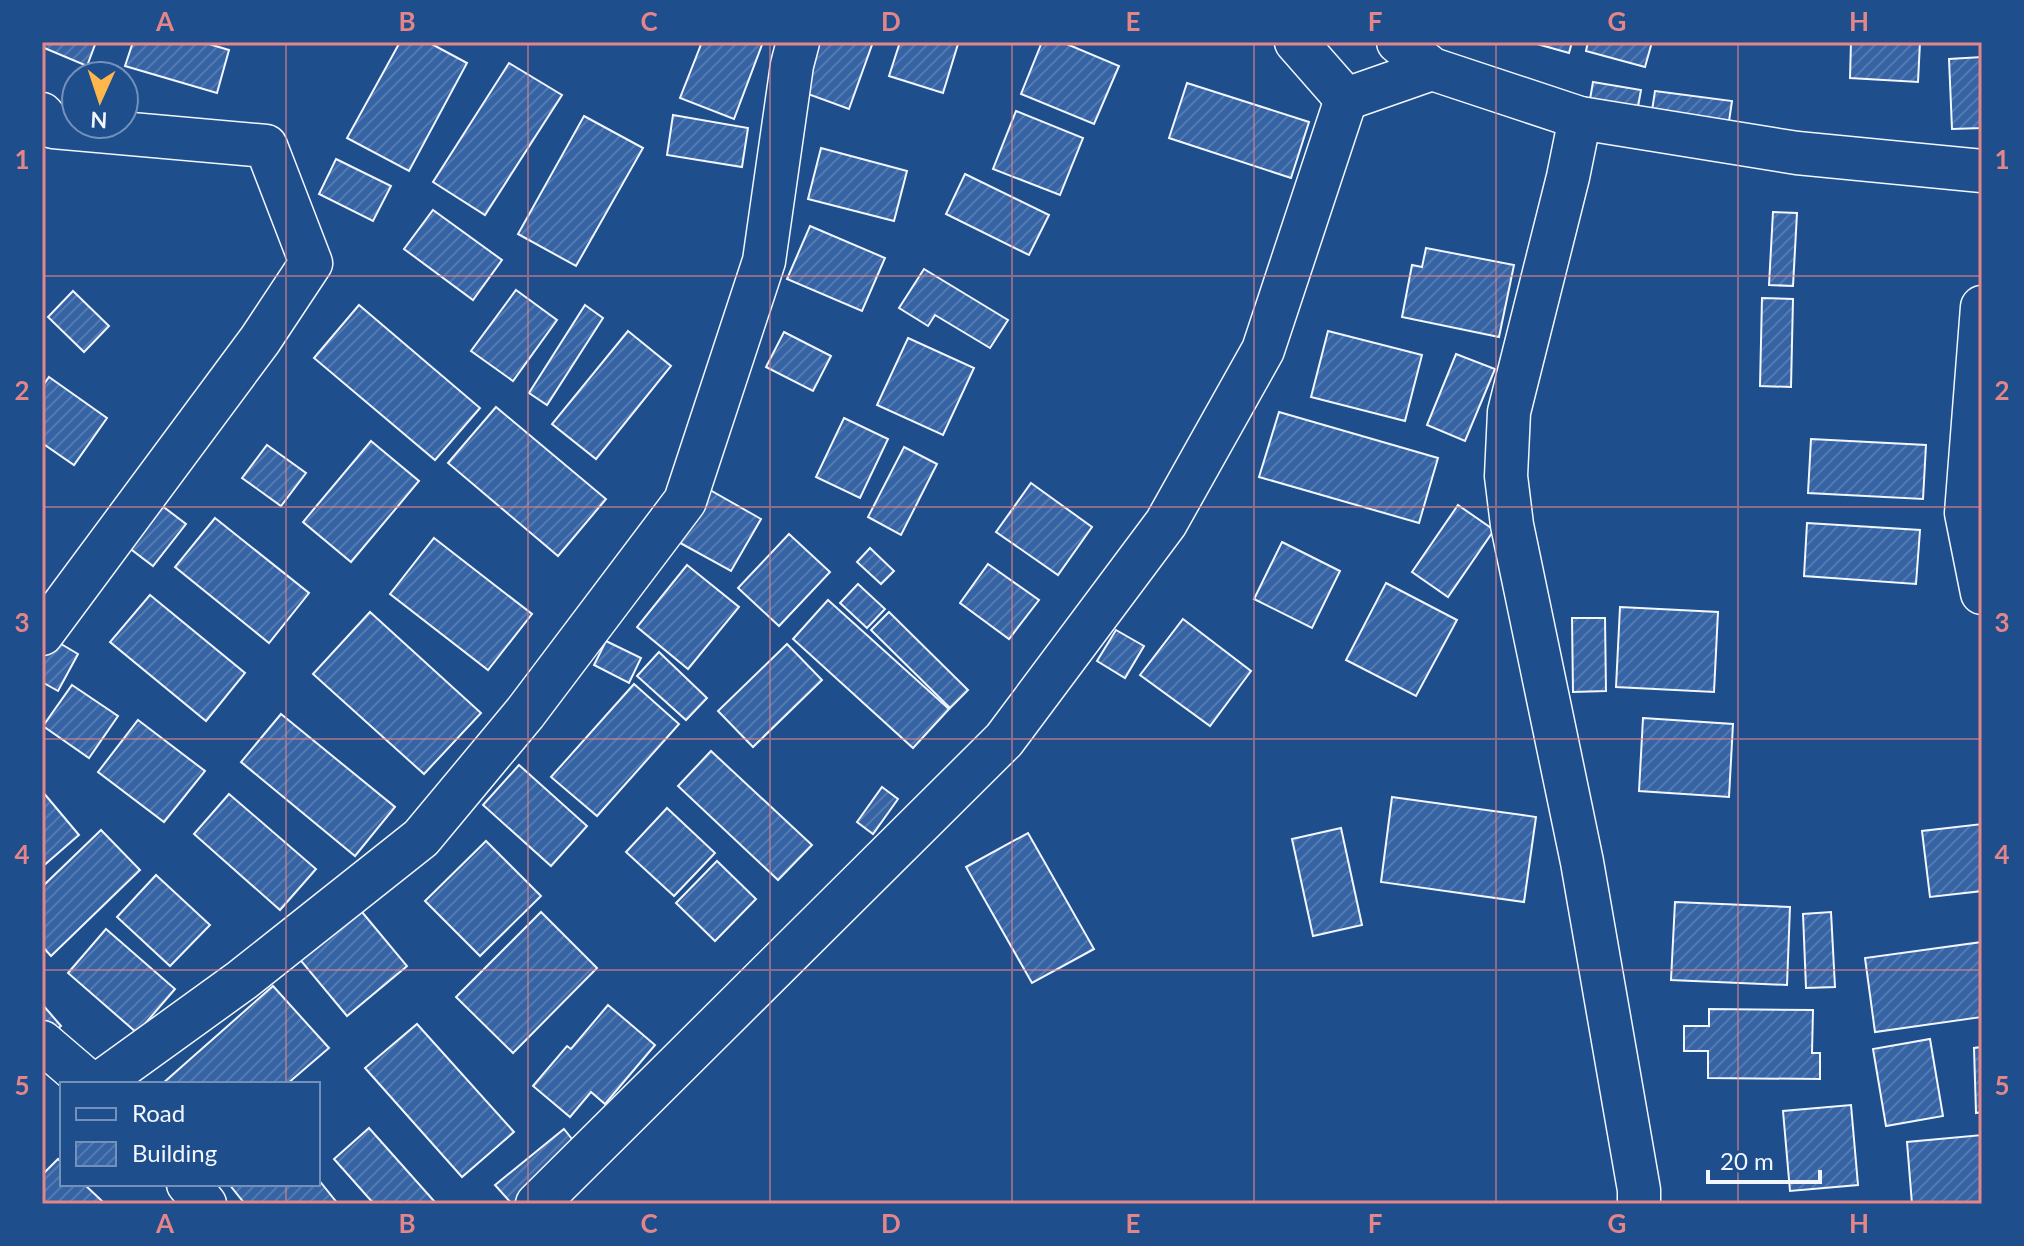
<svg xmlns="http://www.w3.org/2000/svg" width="2024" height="1246" viewBox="0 0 2024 1246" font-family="Lato,sans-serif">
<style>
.building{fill:url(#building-hatch);stroke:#f2f6ff;stroke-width:2}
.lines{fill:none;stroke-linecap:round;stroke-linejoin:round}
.minor-casing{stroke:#f2f6ff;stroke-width:45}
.minor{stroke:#1f4e8c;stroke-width:42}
.grid{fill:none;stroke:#e38589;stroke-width:2;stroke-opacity:0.55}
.neatline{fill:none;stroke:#e38589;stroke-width:3}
.grid-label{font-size:26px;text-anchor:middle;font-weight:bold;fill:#e38589}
</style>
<defs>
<pattern id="building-hatch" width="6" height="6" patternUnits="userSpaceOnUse" patternTransform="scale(2)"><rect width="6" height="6" fill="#3563a3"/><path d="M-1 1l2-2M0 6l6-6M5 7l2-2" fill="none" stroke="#537ab1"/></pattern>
</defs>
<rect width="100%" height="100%" fill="#1f4e8c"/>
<!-- building -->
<g class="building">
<polygon points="42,42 96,42 87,66 42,47"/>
<polygon points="133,42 202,42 229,50 217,93 125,66"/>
<polygon points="400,42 428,42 467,63 409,171 347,138"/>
<polygon points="702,42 763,42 734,119 680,98"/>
<polygon points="815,42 873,42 849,109 797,90"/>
<polygon points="900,42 958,44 943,93 889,76"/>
<polygon points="1042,42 1062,42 1119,66 1094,124 1021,94"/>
<polygon points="1530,42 1572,42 1569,53"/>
<polygon points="1588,42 1652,42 1645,67 1586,51"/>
<polygon points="1851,42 1920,42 1918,82 1850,78"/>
<polygon points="1982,57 1982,128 1952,129 1949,59"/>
<polygon points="509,63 562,95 485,215 433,182"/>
<polygon points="1593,82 1641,90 1637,112 1589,105"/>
<polygon points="1187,83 1309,122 1291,178 1169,138"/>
<polygon points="1655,91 1732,101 1728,128 1651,117"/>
<polygon points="1016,111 1083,138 1060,195 993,169"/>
<polygon points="673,115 748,128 742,167 667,155"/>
<polygon points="584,116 643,148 576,266 518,234"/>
<polygon points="821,148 907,171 894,221 808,199"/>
<polygon points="336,159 391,186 373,221 319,194"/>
<polygon points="965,174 1049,215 1029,255 946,214"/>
<polygon points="433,210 502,260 473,300 404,249"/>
<polygon points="1773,212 1797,213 1793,286 1769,285"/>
<polygon points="810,226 885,258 862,311 787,279"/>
<polygon points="1426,248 1514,265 1499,337 1402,317 1412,265 1422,267"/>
<polygon points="924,269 1008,320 990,348 935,315 928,326 899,308"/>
<polygon points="516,290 557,320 513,381 471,351"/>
<polygon points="73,291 109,326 84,352 48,317"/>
<polygon points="1762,298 1793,299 1791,387 1760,386"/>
<polygon points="359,305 480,408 435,460 314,358"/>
<polygon points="585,305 603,318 547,405 529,393"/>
<polygon points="628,331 671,366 596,459 552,424"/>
<polygon points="1328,331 1422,355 1405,421 1311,397"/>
<polygon points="784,332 831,356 813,391 766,367"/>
<polygon points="908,338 974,368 943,435 877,405"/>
<polygon points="1456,354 1495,369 1465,441 1427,425"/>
<polygon points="49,377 107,418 74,465 42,443 42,387"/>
<polygon points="496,407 606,499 558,556 448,463"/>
<polygon points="1279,412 1438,458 1419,523 1259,477"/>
<polygon points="844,418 888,439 860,498 816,477"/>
<polygon points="1811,439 1926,445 1923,499 1808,493"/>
<polygon points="371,441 419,481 351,562 303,522"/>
<polygon points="267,445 306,473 281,506 242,478"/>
<polygon points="904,447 937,464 901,535 868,517"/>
<polygon points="1031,483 1092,527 1058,575 996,532"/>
<polygon points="703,486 761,519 731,571 673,539"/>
<polygon points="157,502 186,524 153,566 124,544"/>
<polygon points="1458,505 1494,530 1448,597 1412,572"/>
<polygon points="215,518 309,593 269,643 175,567"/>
<polygon points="1807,523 1920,530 1916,584 1804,576"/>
<polygon points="789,534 830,572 779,626 738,588"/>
<polygon points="434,538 532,614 488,670 390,594"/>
<polygon points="1282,542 1340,571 1312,628 1254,599"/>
<polygon points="870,548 894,571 881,584 857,562"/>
<polygon points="988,564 1039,600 1009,639 960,603"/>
<polygon points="687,565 739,607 688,669 637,627"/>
<polygon points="1386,583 1457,620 1416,696 1346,660"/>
<polygon points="858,584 885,609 867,628 840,603"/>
<polygon points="150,595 245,673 206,721 110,642"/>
<polygon points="828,600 949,709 913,748 793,639"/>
<polygon points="1620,607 1718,612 1714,692 1616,687"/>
<polygon points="370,612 481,713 424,774 313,674"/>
<polygon points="889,612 968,690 950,708 871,630"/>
<polygon points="1572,618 1605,618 1606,691 1573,692"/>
<polygon points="1183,619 1251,671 1210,726 1140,675"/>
<polygon points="1116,630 1144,646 1125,678 1097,661"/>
<polygon points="51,638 78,654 58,691 42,682 42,655"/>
<polygon points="606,641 641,658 629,683 594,665"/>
<polygon points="787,644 822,680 753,747 718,711"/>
<polygon points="659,652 707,698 686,720 637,676"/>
<polygon points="634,684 679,724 597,816 551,777"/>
<polygon points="72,685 118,716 89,758 43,726"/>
<polygon points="281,714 395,807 355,856 241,762"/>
<polygon points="1643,718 1733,724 1729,797 1639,791"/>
<polygon points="138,720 205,771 164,822 98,772"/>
<polygon points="711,751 812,845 778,880 678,786"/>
<polygon points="519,765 587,826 551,866 483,805"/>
<polygon points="882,787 898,799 873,834 857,822"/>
<polygon points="42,791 79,835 42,867"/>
<polygon points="229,794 316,869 280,910 194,834"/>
<polygon points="1392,797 1536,817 1524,902 1381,882"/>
<polygon points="667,808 715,853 674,896 626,852"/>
<polygon points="1982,824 1982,891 1930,897 1922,831"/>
<polygon points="1341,828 1362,925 1313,936 1292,839"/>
<polygon points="101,830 140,870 51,956 42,946 42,887"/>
<polygon points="1028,833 1094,949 1032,983 966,867"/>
<polygon points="486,841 541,896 480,956 425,901"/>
<polygon points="717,861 756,899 715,941 676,903"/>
<polygon points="156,875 210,925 170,966 117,917"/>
<polygon points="1675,902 1790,907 1787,985 1671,980"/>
<polygon points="357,906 407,966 347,1016 297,956"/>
<polygon points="541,912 597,968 513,1053 456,997"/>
<polygon points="1831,912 1835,987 1806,988 1803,914"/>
<polygon points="106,929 175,989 137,1033 68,973"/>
<polygon points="1982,942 1982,1017 1875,1032 1865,958"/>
<polygon points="273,986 329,1048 287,1084 162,1084"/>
<polygon points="42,1004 61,1026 45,1040 42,1036"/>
<polygon points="608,1005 655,1045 605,1104 591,1092 570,1117 533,1086 567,1046 571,1049"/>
<polygon points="1709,1009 1813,1010 1812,1053 1820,1053 1820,1079 1708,1078 1708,1051 1684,1051 1684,1026 1709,1026"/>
<polygon points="417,1024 514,1132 462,1177 365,1068"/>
<polygon points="1930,1039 1943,1116 1886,1126 1873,1049"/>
<polygon points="1982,1047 1982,1112 1976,1113 1974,1048"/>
<polygon points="1851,1105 1858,1185 1790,1191 1783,1111"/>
<polygon points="369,1128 434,1201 431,1204 374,1204 334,1159"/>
<polygon points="564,1129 580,1149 512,1204 495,1185"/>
<polygon points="1982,1135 1982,1204 1912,1204 1907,1142"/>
<polygon points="58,1159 62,1163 62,1184 84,1184 102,1201 99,1204 42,1204 42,1175"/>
<polygon points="318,1179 338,1204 245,1204 229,1184 318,1184"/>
</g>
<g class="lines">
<defs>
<g id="minor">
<polyline points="1296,42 1346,99 1432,69"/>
<polyline points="1398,42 1432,69 1580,118 1797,153 1982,171"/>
<polyline points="42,114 53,127 266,146 311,263 260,340 42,634"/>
<polyline points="1580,118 1568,177 1509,412 1506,476 1512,525 1582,862 1639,1190 1639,1204"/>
<polyline points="1982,307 1966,513 1982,593"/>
<polyline points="42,1042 91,1084"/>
<polyline points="98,1084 242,980 421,838 525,713 685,501 764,261 792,65 798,42"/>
<polyline points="188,1184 205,1204"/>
<polyline points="537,1204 1004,740 1166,523 1263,350 1346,99"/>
</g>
</defs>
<!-- minor casing -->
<use href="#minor" class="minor-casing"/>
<!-- minor -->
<use href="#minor" class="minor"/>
</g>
<!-- grid -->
<path class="grid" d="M286 42V1084M528 42V1204M770 42V1204M1012 42V1204M1254 42V1204M1496 42V1204M1738 42V1204M42 276H1982M42 507H1982M42 739H1982M42 970H1982M286 1184V1204"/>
<!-- border -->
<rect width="2024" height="1246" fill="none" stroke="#1f4e8c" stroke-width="88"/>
<!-- legend -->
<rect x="60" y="1082" width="260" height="104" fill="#1f4e8c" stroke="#7391ba" stroke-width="2"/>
<rect x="76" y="1108" width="40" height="12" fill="#1f4e8c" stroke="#7391ba" stroke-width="2"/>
<text x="132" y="1122" font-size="24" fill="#f2f6ff">Road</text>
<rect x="76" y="1142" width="40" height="24" fill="url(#building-hatch)" stroke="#7391ba" stroke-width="2"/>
<text x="132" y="1162" font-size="24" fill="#f2f6ff">Building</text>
<!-- north arrow -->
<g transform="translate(100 100) rotate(183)"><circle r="38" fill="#1f4e8c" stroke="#7391ba" stroke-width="2"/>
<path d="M0-6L14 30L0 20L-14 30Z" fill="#ffb74d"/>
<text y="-12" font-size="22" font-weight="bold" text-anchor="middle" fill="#f2f6ff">N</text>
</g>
<!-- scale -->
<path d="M1708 1170v12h112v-12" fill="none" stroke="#f2f6ff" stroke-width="4"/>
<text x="1720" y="1170" font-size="24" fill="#f2f6ff" stroke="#1f4e8c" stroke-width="6" paint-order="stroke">20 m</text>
<rect x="44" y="44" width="1936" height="1158" class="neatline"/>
<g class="grid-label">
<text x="165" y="31">A</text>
<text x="407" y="31">B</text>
<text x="649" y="31">C</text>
<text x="891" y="31">D</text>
<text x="1133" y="31">E</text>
<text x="1375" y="31">F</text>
<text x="1617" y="31">G</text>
<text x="1859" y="31">H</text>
<text x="22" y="169">1</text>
<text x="2002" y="169">1</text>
<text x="22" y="400">2</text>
<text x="2002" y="400">2</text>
<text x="22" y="632">3</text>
<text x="2002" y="632">3</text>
<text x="22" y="864">4</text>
<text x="2002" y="864">4</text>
<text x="22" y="1095">5</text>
<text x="2002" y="1095">5</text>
<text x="165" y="1233">A</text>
<text x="407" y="1233">B</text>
<text x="649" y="1233">C</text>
<text x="891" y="1233">D</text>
<text x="1133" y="1233">E</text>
<text x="1375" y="1233">F</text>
<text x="1617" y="1233">G</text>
<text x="1859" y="1233">H</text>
</g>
</svg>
